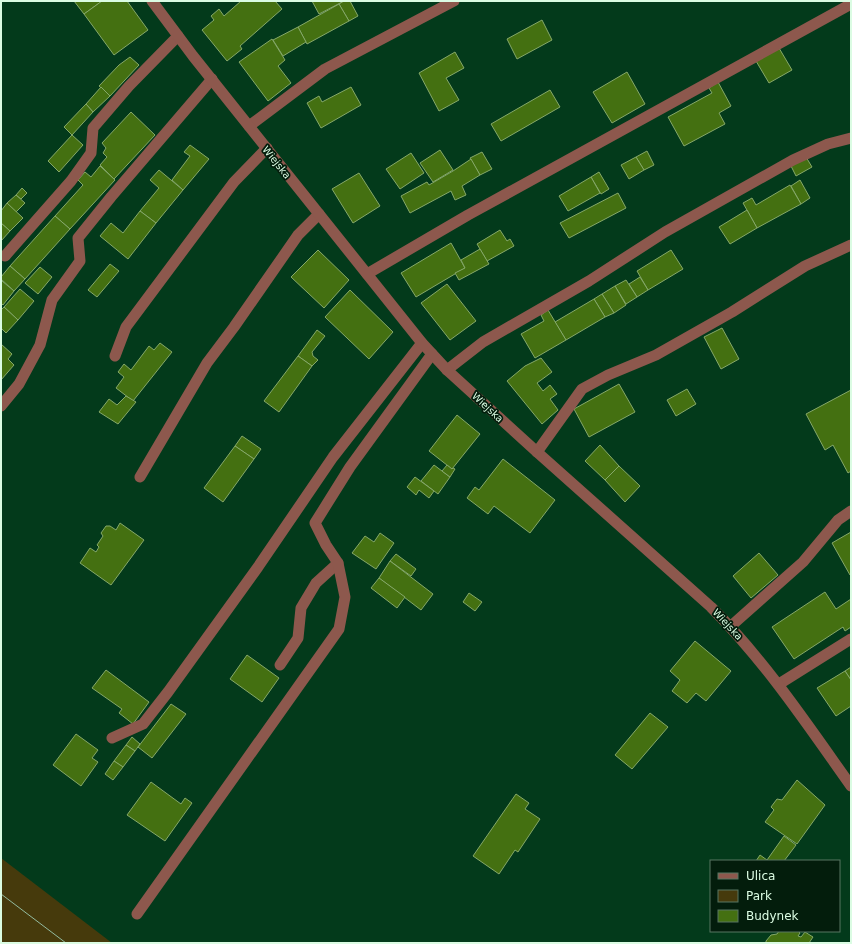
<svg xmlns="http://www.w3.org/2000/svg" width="852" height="944" viewBox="0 0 852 944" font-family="'DejaVu Sans',sans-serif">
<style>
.green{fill:#463a0c}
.building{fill:#447011;stroke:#85a869}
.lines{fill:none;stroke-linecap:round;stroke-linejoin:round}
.service{stroke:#8d584d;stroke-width:11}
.minor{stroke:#8d584d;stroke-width:11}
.tram{stroke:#93bba0;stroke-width:1}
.labels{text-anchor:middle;stroke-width:3.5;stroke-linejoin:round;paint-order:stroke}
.street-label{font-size:10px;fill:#dbfce3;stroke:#031d0c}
</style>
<rect width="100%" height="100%" fill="#033a1b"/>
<!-- green -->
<polygon class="green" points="1,858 112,943 1,943"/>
<!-- building -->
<g class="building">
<polygon points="74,1 102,1 84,14"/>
<polygon points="102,1 127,1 148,30 114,55 84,14"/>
<polygon points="241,1 275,1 282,9 240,46 242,49 227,61 202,30 214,20 211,16 219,9 224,16"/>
<polygon points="312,1 344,1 319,14"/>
<polygon points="344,1 350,1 358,16 349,21 339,4"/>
<polygon points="339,4 349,21 307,44 298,27"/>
<polygon points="542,20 552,40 517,59 507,39"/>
<polygon points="298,27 306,42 283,56 273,40"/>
<polygon points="272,39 285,60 278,66 291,83 268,101 239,62"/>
<polygon points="779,48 792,70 769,83 756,61"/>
<polygon points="455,52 464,68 446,78 459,100 439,111 419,73"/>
<polygon points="130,57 139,65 110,96 99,86 119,65"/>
<polygon points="627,72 645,104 612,123 593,92"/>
<polygon points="718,82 731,106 719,113 725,124 684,146 668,117 712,93 709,88"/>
<polygon points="101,87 110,96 93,112 86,104"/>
<polygon points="351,87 361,105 321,128 307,103 319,96 322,102"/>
<polygon points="550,90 560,107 501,141 491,124"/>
<polygon points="86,104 93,112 72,135 64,127"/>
<polygon points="131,112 155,135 114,179 100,165 107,157 103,153 106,148 102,143"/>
<polygon points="72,135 83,145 59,172 48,161"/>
<polygon points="190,145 209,159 183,190 172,180 190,156 184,152"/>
<polygon points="440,150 453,170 433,182 420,163"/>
<polygon points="647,151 654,165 644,170 636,157"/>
<polygon points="482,152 492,169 480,175 470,158"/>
<polygon points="411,153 424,173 400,189 386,169"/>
<polygon points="636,157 644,170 629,179 621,165"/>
<polygon points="806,157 812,167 796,176 791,166"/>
<polygon points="471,159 480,175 462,186 466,195 455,200 451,191 410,213 401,196 427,182 429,185 453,171"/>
<polygon points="100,166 115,180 70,229 55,216 83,185 78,180 85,172 91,177"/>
<polygon points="159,170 183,190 156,223 140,211 159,188 150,180"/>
<polygon points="599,172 609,189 601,194 591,177"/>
<polygon points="359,173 380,206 353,223 332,189"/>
<polygon points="591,177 600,193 568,211 559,196"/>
<polygon points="800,180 810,198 801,204 791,186"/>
<polygon points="790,185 801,204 757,228 743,203 752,198 756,205"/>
<polygon points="22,188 27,193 21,199 16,195"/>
<polygon points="618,193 626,208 569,238 560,223"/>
<polygon points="16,195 25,203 16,212 7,203"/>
<polygon points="7,203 23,218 10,231 1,223 1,211"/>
<polygon points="747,210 757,228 730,244 719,227"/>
<polygon points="140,211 156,223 128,259 100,236 111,223 123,233"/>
<polygon points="55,216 70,229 25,279 10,266"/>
<polygon points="1,223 10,231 1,241"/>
<polygon points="500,230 507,241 510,239 514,246 487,261 477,244"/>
<polygon points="451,243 465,268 416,297 401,273"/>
<polygon points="480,249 489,264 459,280 455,273 465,268 461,260"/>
<polygon points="318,250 349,280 324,308 291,277"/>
<polygon points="671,250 683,269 648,290 637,271"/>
<polygon points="110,264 119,271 97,297 88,290"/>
<polygon points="10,266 25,279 14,291 1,279 1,277"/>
<polygon points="40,267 52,277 38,294 25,283"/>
<polygon points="640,277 648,290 637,297 629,284"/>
<polygon points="626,280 637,297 626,304 615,286"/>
<polygon points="2,281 14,291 3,305 1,303 1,282"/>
<polygon points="447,284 476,321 450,340 421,303"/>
<polygon points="615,286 626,305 614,313 602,294"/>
<polygon points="20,289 34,301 18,320 4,307"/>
<polygon points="350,290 393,332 369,359 325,317"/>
<polygon points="602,294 614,313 605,317 594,299"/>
<polygon points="594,299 605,317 566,340 555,322"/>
<polygon points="4,307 18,320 6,333 1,328 1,310"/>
<polygon points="548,310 566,340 535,358 521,334 544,321 541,315"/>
<polygon points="722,328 739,359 721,369 704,337"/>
<polygon points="317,330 325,336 312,352 313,356 318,360 312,366 298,356"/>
<polygon points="160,343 172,352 133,401 116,388 124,377 118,372 124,364 131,370 149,346 154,350"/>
<polygon points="1,344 12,354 8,359 14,365 1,380"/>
<polygon points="298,356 312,366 279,412 264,401"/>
<polygon points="541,358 552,372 537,383 543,391 550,385 557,394 550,399 558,410 542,424 507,381 525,366"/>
<polygon points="619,384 635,412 589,437 574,409"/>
<polygon points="687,389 696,404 676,416 667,400"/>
<polygon points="851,390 851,471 848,473 833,445 825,450 806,414"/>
<polygon points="126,396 136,402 118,424 99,412 109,399 117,405"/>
<polygon points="457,415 480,434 452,469 429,451"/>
<polygon points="242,436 261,449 254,459 235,446"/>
<polygon points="600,445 619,466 605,480 585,461"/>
<polygon points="235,446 254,459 223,502 204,488"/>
<polygon points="503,459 555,500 530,533 494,506 488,514 467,498 475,487 479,490"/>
<polygon points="434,465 450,477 438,494 421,481"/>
<polygon points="447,465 452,469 453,468 455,469 450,477 442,471"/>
<polygon points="619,466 640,486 625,502 605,480"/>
<polygon points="415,477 434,491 429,498 419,490 416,495 407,487"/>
<polygon points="120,523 144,540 111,585 80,563 90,548 96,552 99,547 97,545 103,536 101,533 106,526 110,526 116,530"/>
<polygon points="851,532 851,575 850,575 832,543"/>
<polygon points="380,533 394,543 376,569 352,553 365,536 374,542"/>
<polygon points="759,553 778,575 751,598 733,576"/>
<polygon points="396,554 416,569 411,576 390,561"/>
<polygon points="390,561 433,594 421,610 379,578"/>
<polygon points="379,578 405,597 397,608 371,588"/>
<polygon points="825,592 836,609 851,599 851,627 845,631 843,627 794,659 772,627"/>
<polygon points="469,593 482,602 475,611 463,602"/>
<polygon points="695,641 731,671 706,701 696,693 687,703 672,691 680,680 670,671"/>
<polygon points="247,655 279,678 262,702 230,679"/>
<polygon points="851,667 851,680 845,671"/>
<polygon points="106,670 149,702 133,724 119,713 122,709 92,688"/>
<polygon points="845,671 851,680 851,706 836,716 817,688"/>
<polygon points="171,704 186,714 152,758 138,747"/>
<polygon points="650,713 668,727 632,769 615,755"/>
<polygon points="76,734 98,750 92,758 98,762 81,786 53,765"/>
<polygon points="132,737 140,744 135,751 126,745"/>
<polygon points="126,745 135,751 123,767 114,761"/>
<polygon points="114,761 123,767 113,780 105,774"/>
<polygon points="797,780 825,805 797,844 765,822 774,810 771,807 777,799 782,800"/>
<polygon points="151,782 181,804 185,798 192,803 165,841 127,815"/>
<polygon points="516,794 529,803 525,809 540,819 518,852 515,850 499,874 473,856"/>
<polygon points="784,836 796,845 784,861 769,861 767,860"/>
<polygon points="760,855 767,860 769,861 756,861"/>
<polygon points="779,931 798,931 800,933 798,936 801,937 805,932 813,937 809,943 766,943 766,941 771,935 777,934"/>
</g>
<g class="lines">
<!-- service -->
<g class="service">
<polyline points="249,126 325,69 454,1"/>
<polyline points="5,256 71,181 91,153 93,128 129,86 178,36"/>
<polyline points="367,274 468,215 851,4"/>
<polyline points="115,356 126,327 234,182 267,148"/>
<polyline points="447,370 483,342 589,281 665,232 793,160 828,144 851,138"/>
<polyline points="1,406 19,384 40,345 52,300 80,261 78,238 111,197 212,79"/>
<polyline points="537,452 582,389 608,375 656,355 732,312 805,266 851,245"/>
<polyline points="140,477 207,363 234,327 298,235 319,214"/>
<polyline points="731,626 803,562 838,520 851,511"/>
<polyline points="280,665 298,638 301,608 316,583 338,563"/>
<polyline points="779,684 851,639"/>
<polyline points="112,738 143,724 168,692 258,567 333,457 422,343"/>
<polyline points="137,914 339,629 345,597 338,563 326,545 315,523 350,467 432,354"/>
</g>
<!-- minor -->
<path class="minor" d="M152 1 193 56 422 343 447 370 537 452 711 607C765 661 807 724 851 786"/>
<!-- tram -->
<polyline class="tram" points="1,894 66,943"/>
</g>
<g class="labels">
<!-- street labels -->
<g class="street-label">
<text transform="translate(277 162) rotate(51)" y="4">Wiejska</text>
<text transform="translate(488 407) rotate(43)" y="4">Wiejska</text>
<text transform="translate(728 624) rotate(47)" y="4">Wiejska</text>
</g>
</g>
<!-- border -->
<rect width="852" height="944" fill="none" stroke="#dbfce3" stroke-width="4"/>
<!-- legend -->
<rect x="710" y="860" width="130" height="72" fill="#031d0c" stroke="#597662"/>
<rect x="718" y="873" width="20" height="6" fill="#8d584d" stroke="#597662"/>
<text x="746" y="880" font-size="12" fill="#dbfce3">Ulica</text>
<rect x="718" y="890" width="20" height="12" fill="#463a0c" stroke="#597662"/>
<text x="746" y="900" font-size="12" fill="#dbfce3">Park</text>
<rect x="718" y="910" width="20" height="12" fill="#447011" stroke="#597662"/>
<text x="746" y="920" font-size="12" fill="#dbfce3">Budynek</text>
</svg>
